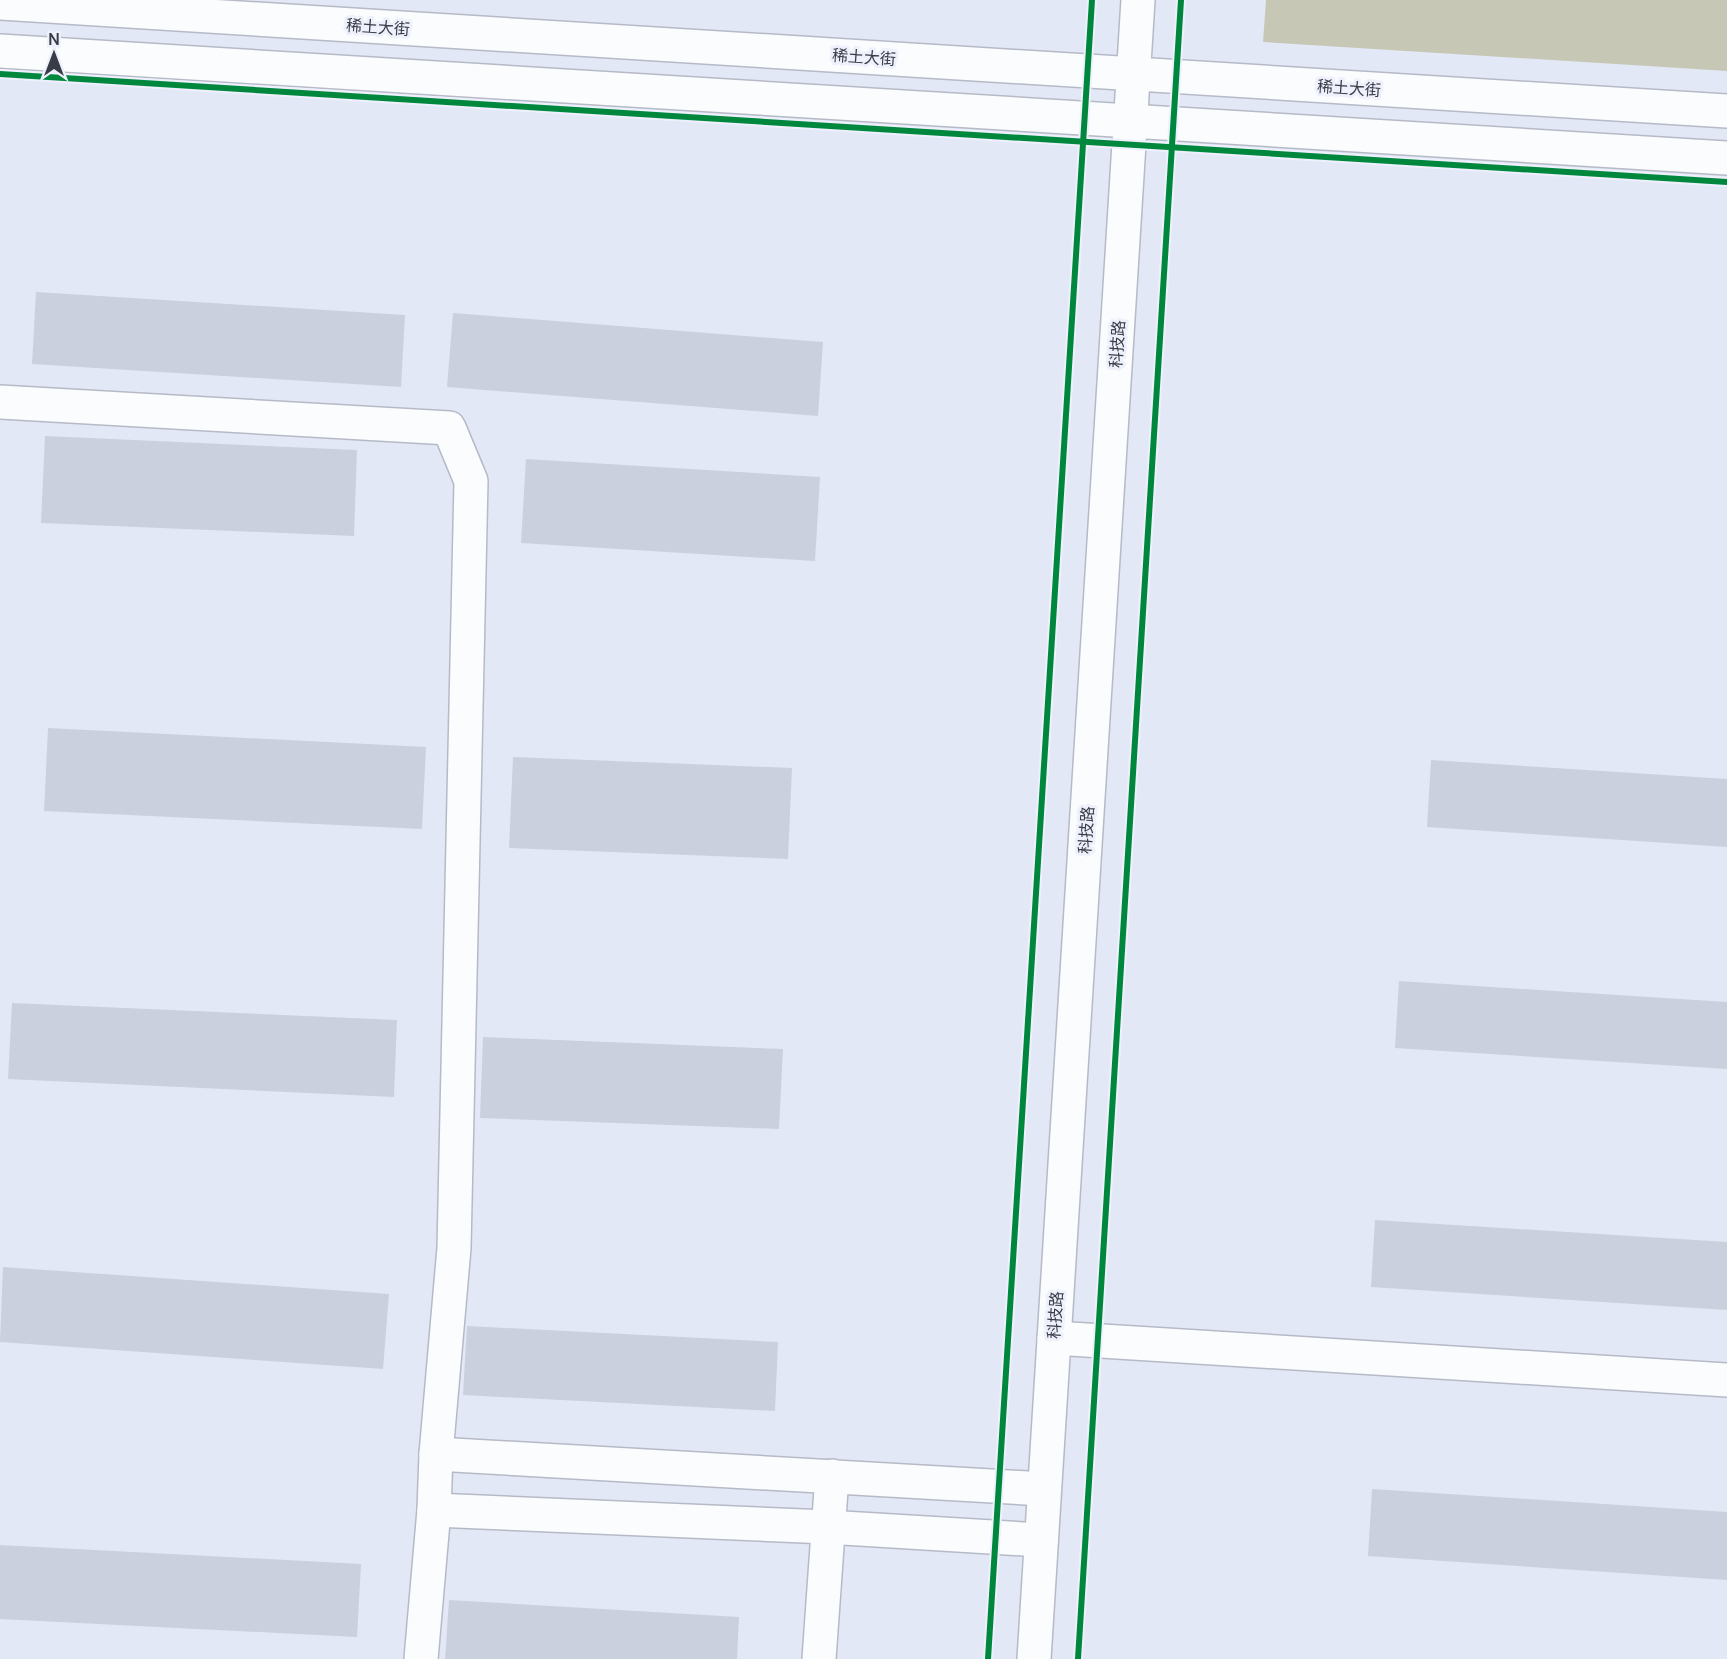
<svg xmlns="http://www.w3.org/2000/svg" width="1727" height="1659" viewBox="0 0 1727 1659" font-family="Manrope,'Noto Sans SC',sans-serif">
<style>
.forest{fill:#c6c8b5}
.building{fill:#cbd0de}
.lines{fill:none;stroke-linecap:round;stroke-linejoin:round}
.minor-casing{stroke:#b6bac6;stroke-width:36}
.major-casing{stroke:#b6bac6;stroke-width:36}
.minor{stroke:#fbfcfe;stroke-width:33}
.major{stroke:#fbfcfe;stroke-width:33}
.cycleway-casing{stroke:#eef1fc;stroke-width:10}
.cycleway{stroke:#00873e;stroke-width:6}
.labels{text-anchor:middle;stroke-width:6;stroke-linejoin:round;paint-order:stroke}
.street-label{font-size:16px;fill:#383c46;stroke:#eef1fc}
</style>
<rect width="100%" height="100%" fill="#e3e8f6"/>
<!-- forest -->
<polygon class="forest" points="1266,0 1727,0 1727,71 1263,42"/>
<!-- building -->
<g class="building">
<polygon points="36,292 405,315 401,387 32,364"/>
<polygon points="453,313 823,342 818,416 447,387"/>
<polygon points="45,436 357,450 354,536 41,523"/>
<polygon points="526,459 820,477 815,561 521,543"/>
<polygon points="48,728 426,747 422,829 44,811"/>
<polygon points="513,757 792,768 788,859 509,848"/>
<polygon points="1431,760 1727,779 1727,847 1427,827"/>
<polygon points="1399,981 1727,1002 1727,1069 1395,1048"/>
<polygon points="12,1003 397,1020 394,1097 8,1079"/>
<polygon points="483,1037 783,1049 779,1129 480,1118"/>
<polygon points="1375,1220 1727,1242 1727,1310 1371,1287"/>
<polygon points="3,1267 389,1294 383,1369 0,1342"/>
<polygon points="467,1326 778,1342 775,1411 463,1395"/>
<polygon points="1372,1489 1727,1512 1727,1580 1368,1556"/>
<polygon points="0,1545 361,1564 357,1637 0,1619"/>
<polygon points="449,1600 739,1617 737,1659 445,1659"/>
</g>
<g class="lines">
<defs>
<g id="minor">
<polyline points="0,402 449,428 471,481 454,1248 436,1454 434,1510 421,1659"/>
<polyline points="1054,1338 1727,1380"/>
<polyline points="436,1454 1044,1489"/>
<polyline points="434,1510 827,1527 1041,1540"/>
<polyline points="819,1659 832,1476"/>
<polyline points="1034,1659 1138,0"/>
</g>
<g id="major">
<polyline points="0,3 1727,111"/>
<polyline points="0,51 1727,158"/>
</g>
</defs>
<!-- minor casing -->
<use href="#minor" class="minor-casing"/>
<!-- major casing -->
<use href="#major" class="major-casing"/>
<!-- minor -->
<use href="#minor" class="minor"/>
<!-- major -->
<use href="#major" class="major"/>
<defs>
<g id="cycleway">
<polyline points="0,74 1727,182"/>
<polyline points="988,1659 1092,0"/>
<polyline points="1078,1659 1181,0"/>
</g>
</defs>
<!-- cycleway casing -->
<use href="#cycleway" class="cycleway-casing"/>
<!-- cycleway -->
<use href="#cycleway" class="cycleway"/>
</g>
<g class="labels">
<!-- street labels -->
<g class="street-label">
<text transform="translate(378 27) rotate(4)" y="6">稀土大街</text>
<text transform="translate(864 57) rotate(4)" y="6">稀土大街</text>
<text transform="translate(1349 88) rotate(4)" y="6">稀土大街</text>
<text transform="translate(1117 344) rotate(-86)" y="6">科技路</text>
<text transform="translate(1086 830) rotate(-86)" y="6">科技路</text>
<text transform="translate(1055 1315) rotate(-86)" y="6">科技路</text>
</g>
</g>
<!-- north arrow -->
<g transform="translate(54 54)" stroke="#eef1fc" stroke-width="4.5" paint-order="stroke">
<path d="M0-4.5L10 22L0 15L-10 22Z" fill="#383c46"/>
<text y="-9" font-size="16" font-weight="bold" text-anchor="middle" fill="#383c46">N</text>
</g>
</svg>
